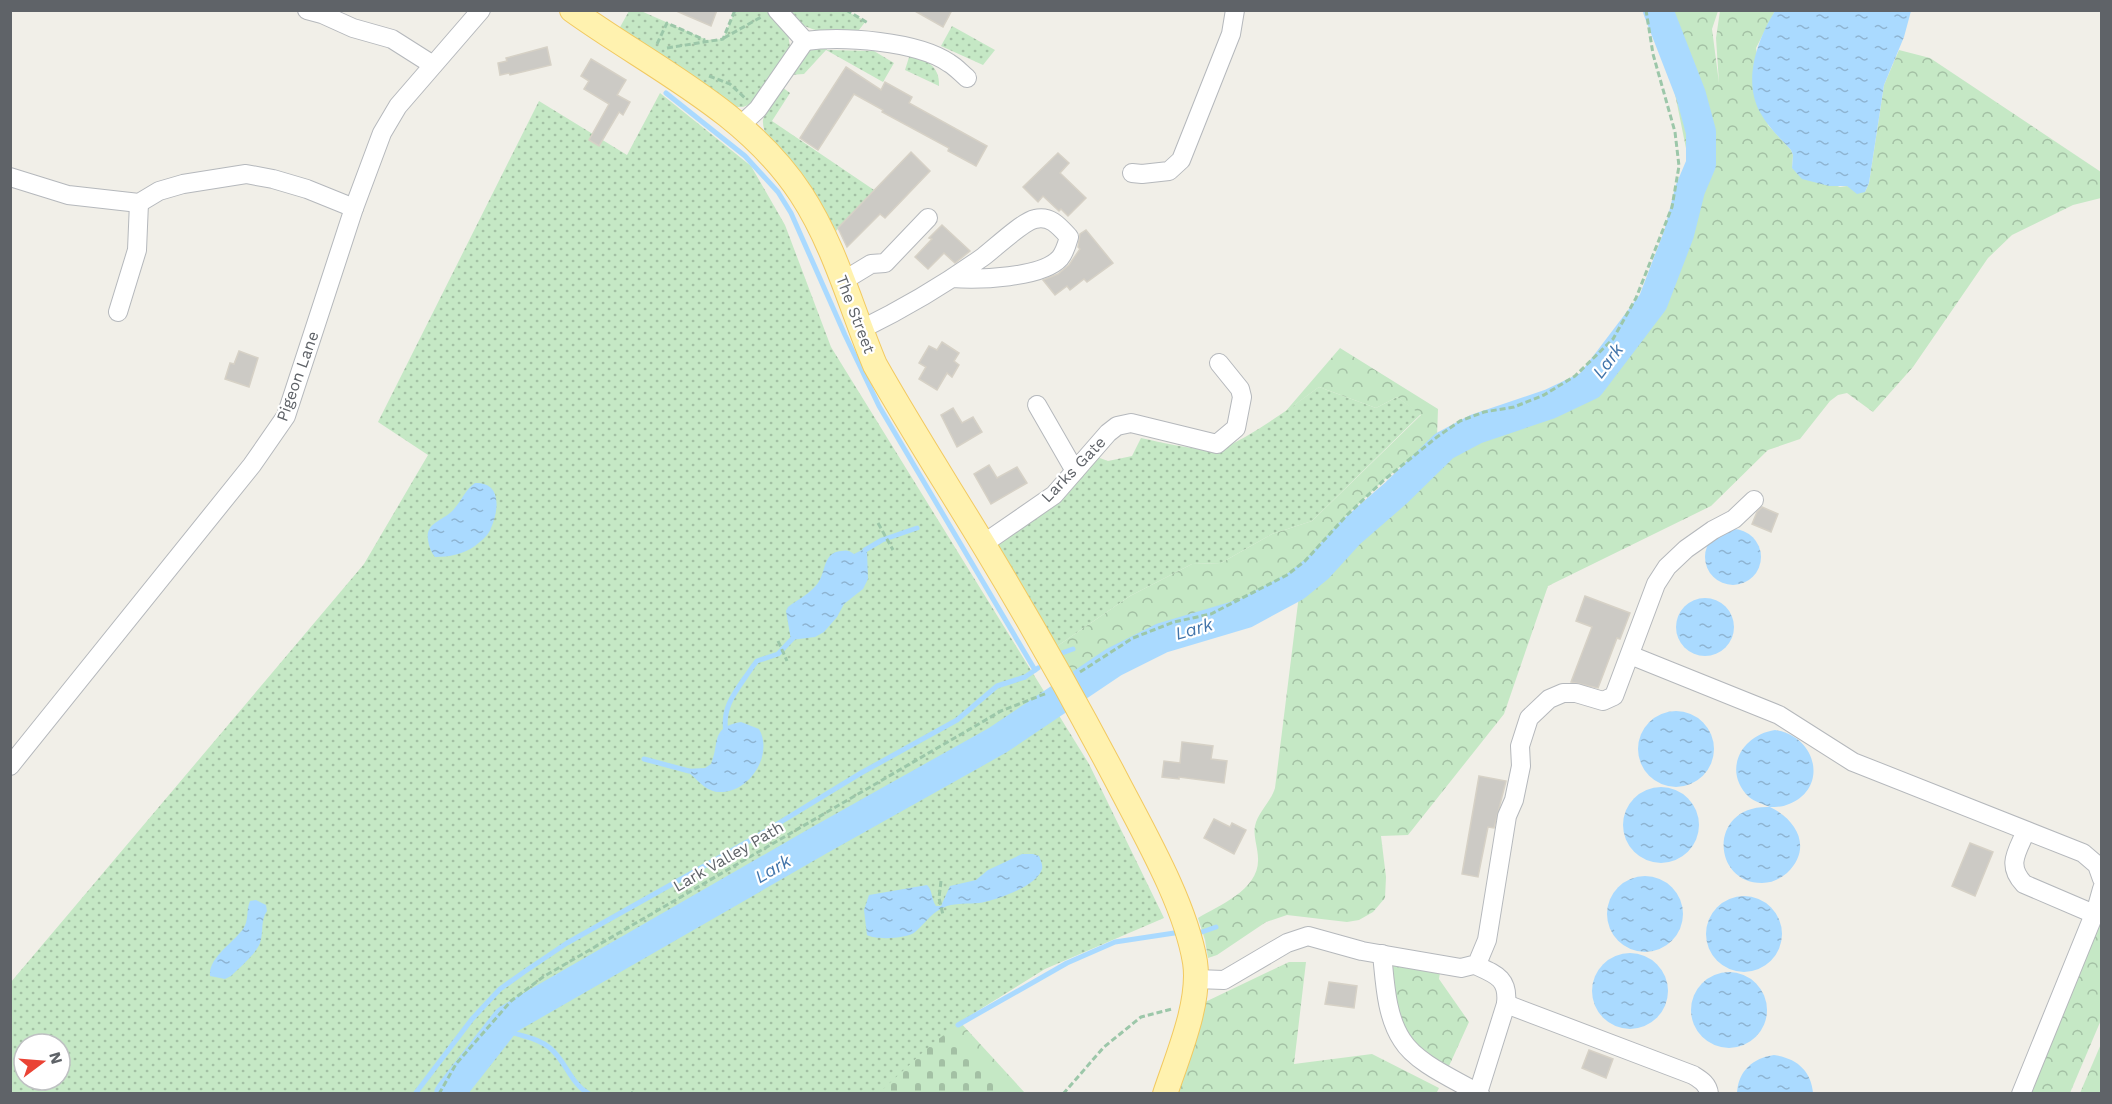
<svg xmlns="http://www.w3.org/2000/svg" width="2112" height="1104" viewBox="0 0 2112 1104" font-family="'Work Sans',sans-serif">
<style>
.grass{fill:url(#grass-dots);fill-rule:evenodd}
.forest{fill:url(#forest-crowns)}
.cemetery{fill:url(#cemetery-stones)}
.water{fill:url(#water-ripples)}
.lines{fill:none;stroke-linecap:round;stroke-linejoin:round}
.stream{stroke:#aadaff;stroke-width:5}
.river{stroke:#aadaff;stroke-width:30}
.building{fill:#cccac5;stroke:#d6d1c6;stroke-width:1.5}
.minor-casing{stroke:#b5b8bc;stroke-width:20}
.major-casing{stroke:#f2c960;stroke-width:26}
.path{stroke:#9cc7a9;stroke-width:3;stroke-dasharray:6 3;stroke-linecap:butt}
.minor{stroke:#fff;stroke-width:18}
.major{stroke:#fff2af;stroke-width:24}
.labels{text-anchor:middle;stroke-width:4.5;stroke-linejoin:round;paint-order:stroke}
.street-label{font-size:16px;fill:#5f6368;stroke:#fff}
.water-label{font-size:18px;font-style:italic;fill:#4174aa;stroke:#fff}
</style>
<defs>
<pattern id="grass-dots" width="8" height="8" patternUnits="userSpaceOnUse" patternTransform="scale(1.5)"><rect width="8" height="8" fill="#c5e8c5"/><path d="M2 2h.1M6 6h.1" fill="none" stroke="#a3c0a4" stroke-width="1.8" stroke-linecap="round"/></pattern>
<pattern id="forest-crowns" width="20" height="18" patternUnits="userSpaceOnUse" patternTransform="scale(1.5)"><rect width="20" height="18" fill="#c5e8c5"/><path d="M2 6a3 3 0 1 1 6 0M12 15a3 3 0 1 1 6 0" fill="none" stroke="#a3c0a4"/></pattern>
<pattern id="cemetery-stones" width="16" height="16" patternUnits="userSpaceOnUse" patternTransform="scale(1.5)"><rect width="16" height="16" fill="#c5e8c5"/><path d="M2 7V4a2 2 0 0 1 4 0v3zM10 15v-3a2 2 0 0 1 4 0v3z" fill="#a3c0a4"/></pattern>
<pattern id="water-ripples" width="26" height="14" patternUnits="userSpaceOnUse" patternTransform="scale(1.5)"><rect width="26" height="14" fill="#aadaff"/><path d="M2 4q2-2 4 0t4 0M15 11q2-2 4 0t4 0" fill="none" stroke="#8eb4d2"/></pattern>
</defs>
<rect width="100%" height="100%" fill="#f1efe8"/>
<!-- grass -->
<g class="grass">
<polygon points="629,11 641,11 707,40 723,39 735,11 770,11 788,33 790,47 751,104 743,107 732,107 619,29"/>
<path d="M783 11H846L866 21 855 35C823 32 808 33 783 11Z"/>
<polygon points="952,26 995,50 983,65 941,46"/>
<polygon points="826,43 827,50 874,51 894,63 883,82 826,50 804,74 789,75 809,50"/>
<path d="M910 54C926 61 940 65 939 86L905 70Z"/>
<path d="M782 87 790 93 772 121 874 190 836 231 817 196 806 203C796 186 761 139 763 120 765 109 776 97 782 87Z"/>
<path d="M660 93 751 166 785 225 831 347 1089 764 1164 918 1045 969 960 1022 881 1093 11 1094V982L364 564 428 455 378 422 539 101 627 155ZM24 1044H60V1080H24Z"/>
<path d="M1319 387 1376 408 1397 397 1421 414 1312 521 1272 534 1221 563 1192 564 1130 596 1053 649 998 547 1001 542 1066 496 1097 457 1108 461 1132 456 1141 438C1164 443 1191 450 1215 449 1235 449 1300 401 1319 387Z"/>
</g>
<!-- forest -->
<g class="forest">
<path d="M1653 11H1718L1712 29 1719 83 1716 38 1720 11H1775L1756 48 1768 125 1791 150 1793 155 1792 168 1840 187 1847 186 1865 192 1869 183 1884 85 1899 50 1930 58 2101 172V198L2073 205 2012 235 1988 258 1913 367 1873 412 1847 393 1838 395 1830 401 1800 439 1768 450 1711 506 1548 586 1504 714 1408 835 1381 836 1386 877 1385 898 1373 912 1359 920 1347 922 1287 915 1266 922 1217 955 1208 958 1205 940 1198 918C1220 905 1260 889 1258 858 1258 848 1253 836 1255 826 1258 812 1271 802 1275 788L1299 595 1361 536 1393 498 1426 471 1481 441 1544 418 1585 395 1618 356 1653 297 1676 238 1685 197 1689 163 1675 94 1656 39Z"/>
<polygon points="1340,348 1438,409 1437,437 1384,480 1347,515 1305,561 1287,575 1211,614 1174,622 1133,638 1069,678 1053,649 1130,596 1192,564 1221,563 1272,534 1312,521 1421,415 1397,397 1376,408 1319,387 1285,412"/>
<polygon points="2101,909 2101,1020 2070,1093 2025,1094"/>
<polygon points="1289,962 1306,962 1294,1064 1372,1054 1439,1088 1436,1094 1177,1094 1203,1003"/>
<polygon points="1381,964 1440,972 1439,979 1469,1022 1444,1077 1392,1037"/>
<polygon points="960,1022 1025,1093 879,1094 932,1044"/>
<polygon points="2101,1044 2101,1093 2080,1093"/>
</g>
<!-- cemetery -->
<polygon class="cemetery" points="949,1031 1011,1093 879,1093 932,1044"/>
<!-- water -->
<g class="water">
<path d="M1775 11H1911L1904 37 1884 85 1869 183 1865 192 1857 194 1847 186H1829L1802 179 1792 168 1793 155 1791 150C1780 138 1769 128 1761 114 1742 82 1757 40 1775 11Z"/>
<path d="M475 483C502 482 499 510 491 528 489 535 481 541 475 546 464 554 449 557 435 557 431 552 429 547 428 540 425 522 444 521 454 509 462 500 465 490 475 483Z"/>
<circle cx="1733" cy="557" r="28"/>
<path d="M870 546 867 550 868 579 863 589 844 604 837 617 824 632 815 637 791 640 786 611 788 607C797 600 811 593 818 583 826 572 823 552 841 551 846 550 849 550 854 554Z"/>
<circle cx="1705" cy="627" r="29"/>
<circle cx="1676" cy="749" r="38"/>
<path d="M741 722 759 729C774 755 749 794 718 792 704 791 695 776 684 769L705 768 711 764C720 743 710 727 741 722Z"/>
<path d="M1775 730C1817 736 1829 788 1789 804 1783 807 1776 807 1770 807 1797 820 1813 848 1787 873 1780 879 1772 883 1762 883 1711 883 1708 804 1770 807 1763 804 1755 802 1749 797 1722 771 1741 735 1775 730Z"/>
<circle cx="1661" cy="825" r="38"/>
<path d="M1022 854H1033L1039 856C1041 861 1043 865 1042 869 1038 886 994 901 979 903 969 904 957 903 947 906 932 911 926 923 915 932 907 939 875 940 867 935L864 910 869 895 927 885C933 891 931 899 936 906H941L950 886 976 880 988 870Z"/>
<circle cx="1645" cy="914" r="38"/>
<circle cx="1744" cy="934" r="38"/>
<path d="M256 900 266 905 267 911C260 921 264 932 260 943 256 954 240 967 231 976L225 979 210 976C208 958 233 943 243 929 249 921 246 910 250 901Z"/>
<circle cx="1630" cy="991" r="38"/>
<circle cx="1729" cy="1010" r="38"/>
<path d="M1774 1055C1797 1058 1811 1071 1813 1093H1737C1738 1071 1753 1058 1774 1055Z"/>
</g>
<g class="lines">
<!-- stream -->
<g class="stream">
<polyline points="666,93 745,156 778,192 791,213 845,335 879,406 1035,670"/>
<polyline points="865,550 882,540 917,528"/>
<polyline points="1062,653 1073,649"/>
<path d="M726 733C721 705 738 689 753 666L757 661 778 654 795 636"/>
<polyline points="644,759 689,771"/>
<polyline points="1193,932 1202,932 1216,927"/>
<path d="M509 1021 508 1026 511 1032C524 1037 538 1038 550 1048 566 1061 570 1083 589 1094"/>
<polyline points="958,1025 1067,963 1115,942 1181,932"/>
<polyline points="415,1094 472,1019 500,989 524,972 567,943 756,837 861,773 957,720 997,686 1025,677 1038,668"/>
</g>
<!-- river -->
<polyline class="river" points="449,1094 507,1020 818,841 998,740 1114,662 1162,638 1246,613 1296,586 1318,568 1350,533 1396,493 1444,446 1476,429 1550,404 1590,385 1653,302 1679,234 1690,190 1701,164 1701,132 1691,95 1658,10"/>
</g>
<!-- building -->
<g class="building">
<polygon points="674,10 717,10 711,26"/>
<polygon points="913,10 952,10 943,27"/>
<polygon points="547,47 551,65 510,75 509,73 500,75 498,63 507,61 506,58"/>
<polygon points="591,59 626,80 617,95 630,102 623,115 619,112 599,146 589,140 609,104 584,89 589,81 581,76"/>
<polygon points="846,67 881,90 885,82 912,97 909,103 987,146 976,166 948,151 949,148 882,112 883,110 854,94 818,150 800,138"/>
<polygon points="911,152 930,171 885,218 880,214 847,247 838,228"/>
<polygon points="1058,153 1069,163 1060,173 1086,198 1068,216 1061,209 1059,211 1043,196 1038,202 1023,187"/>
<polygon points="942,225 970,251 955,263 944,253 928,269 915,257 932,239 929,238"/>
<polygon points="1086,230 1113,263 1087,282 1084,279 1070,290 1067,286 1055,295 1043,280 1058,274 1069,265 1080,249 1078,247 1080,234"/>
<polygon points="942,342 959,353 954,361 959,365 952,377 947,373 937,390 919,379 926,367 919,363 929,346 937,350"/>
<polygon points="239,351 258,358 249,387 225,379 230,363 234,364"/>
<polygon points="953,408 962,423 973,417 982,432 957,447 941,415"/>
<polygon points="989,465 997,478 1017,467 1027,483 991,504 974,474"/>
<polygon points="1762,507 1778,514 1771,532 1752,524 1757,512"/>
<polygon points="1585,596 1630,613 1620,639 1617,638 1598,688 1571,682 1592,627 1576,621"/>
<polygon points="1182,742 1213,746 1211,759 1227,761 1224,783 1179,777 1179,779 1162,777 1164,761 1180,763"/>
<polygon points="1479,776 1506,781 1494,828 1488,827 1478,877 1462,874"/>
<polygon points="1214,819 1230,827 1232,823 1246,830 1234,854 1204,838"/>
<polygon points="1970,843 1993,852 1975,896 1952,886"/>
<polygon points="1329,982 1357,986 1354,1008 1325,1004"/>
<polygon points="1589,1050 1613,1059 1606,1078 1582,1068"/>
</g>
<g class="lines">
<defs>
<g id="minor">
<polyline points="307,10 322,14 353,28 392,39 433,65"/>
<path d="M777 10 805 41C843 36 917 41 949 63 956 67 961 73 967 78"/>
<polyline points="741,125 758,109 805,41"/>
<polyline points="1132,173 1142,174 1169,171 1181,160 1231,34 1235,10"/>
<polyline points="10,177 68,195 139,203 159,191 183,184 246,174 273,179 307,189 354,208"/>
<polyline points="843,281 871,264 885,263 928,218"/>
<polyline points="118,312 137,250 139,203"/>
<path d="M860 330C903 309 944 285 983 257 995 248 1022 222 1035 219 1050 215 1059 226 1069 237 1067 244 1065 252 1060 258 1042 278 978 280 952 278"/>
<polyline points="1037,405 1075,471"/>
<polyline points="983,544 1054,495 1108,433 1117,426 1131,423 1217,444 1236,428 1242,397 1240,389 1219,363"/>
<polyline points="1630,655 1779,715 1853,762 2083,853 2097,865 2102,879"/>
<polyline points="10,766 252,465 286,416 354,208 382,133 398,106 481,10"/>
<path d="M2026 831C2017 852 2006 865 2024 884L2094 914"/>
<path d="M1382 954C1385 982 1386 1016 1402 1040 1416 1063 1454 1079 1478 1093"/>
<path d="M1475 965C1495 974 1509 978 1506 1004L1478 1093 1480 1094"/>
<polyline points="1196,979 1224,980 1287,943 1308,936 1362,951 1461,968 1477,964 1487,940 1507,816 1514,800 1521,766 1520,746 1529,718 1549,699 1563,693 1576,693 1603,701 1614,696 1656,584 1667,567 1686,549 1713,530 1734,519 1754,500"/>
<path d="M1506 1004 1693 1075C1701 1080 1708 1084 1709 1094"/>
<polyline points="2021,1094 2097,907 2102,889"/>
</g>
<path id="major" d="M572 10C651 67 746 110 801 194 835 246 851 308 875 365 910 427 948 486 985 547 1031 623 1075 701 1116 779 1144 833 1185 903 1195 962 1201 1002 1178 1055 1165 1094"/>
</defs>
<!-- minor casing -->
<use href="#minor" class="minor-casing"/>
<!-- major casing -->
<use href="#major" class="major-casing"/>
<!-- path -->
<g class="path">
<polyline points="846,10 868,23"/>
<polyline points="724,38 763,16"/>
<polyline points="657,44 667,23 705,40"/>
<polyline points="667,48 723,39 735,10"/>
<polyline points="709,76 730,84 746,99"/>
<polyline points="878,523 893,550"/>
<polyline points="778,641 787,661"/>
<polyline points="1080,672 1133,638 1174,622 1211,614 1287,575 1305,561 1347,515 1384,480 1437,437 1460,421 1484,412 1514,407 1544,395 1575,376 1613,339 1636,298 1672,207 1679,166 1675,132 1653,54 1646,10"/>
<polyline points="941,881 939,898 943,915"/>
<polyline points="439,1094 456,1064 511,1001 543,977 1001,711 1047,693"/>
<polyline points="631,1094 633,1092"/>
<polyline points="1063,1094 1104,1047 1141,1017 1172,1009"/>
</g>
<!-- minor -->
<use href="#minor" class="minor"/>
<!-- major -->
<use href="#major" class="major"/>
</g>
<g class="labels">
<!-- street labels -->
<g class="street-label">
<text transform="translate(856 314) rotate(69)" y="6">The Street</text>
<text transform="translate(297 376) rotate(-70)" y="6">Pigeon Lane</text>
<text transform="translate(1073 469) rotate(-46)" y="6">Larks Gate</text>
<text transform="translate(728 856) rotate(-30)" y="6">Lark Valley Path</text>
</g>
<!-- water labels -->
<g class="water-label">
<text transform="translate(1608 361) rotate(-53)" y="6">Lark</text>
<text transform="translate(1194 629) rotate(-16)" y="6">Lark</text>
<text transform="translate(773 869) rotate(-30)" y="6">Lark</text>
</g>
</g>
<!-- border -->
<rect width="2112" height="1104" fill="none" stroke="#5f6368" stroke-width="24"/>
<!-- north arrow -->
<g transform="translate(42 1062) rotate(74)"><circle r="28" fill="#ffffff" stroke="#bfc1c3" stroke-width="1.5"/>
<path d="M0-4.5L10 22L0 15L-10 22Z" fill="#ea4335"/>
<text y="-9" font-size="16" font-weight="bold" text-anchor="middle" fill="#5f6368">N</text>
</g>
</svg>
